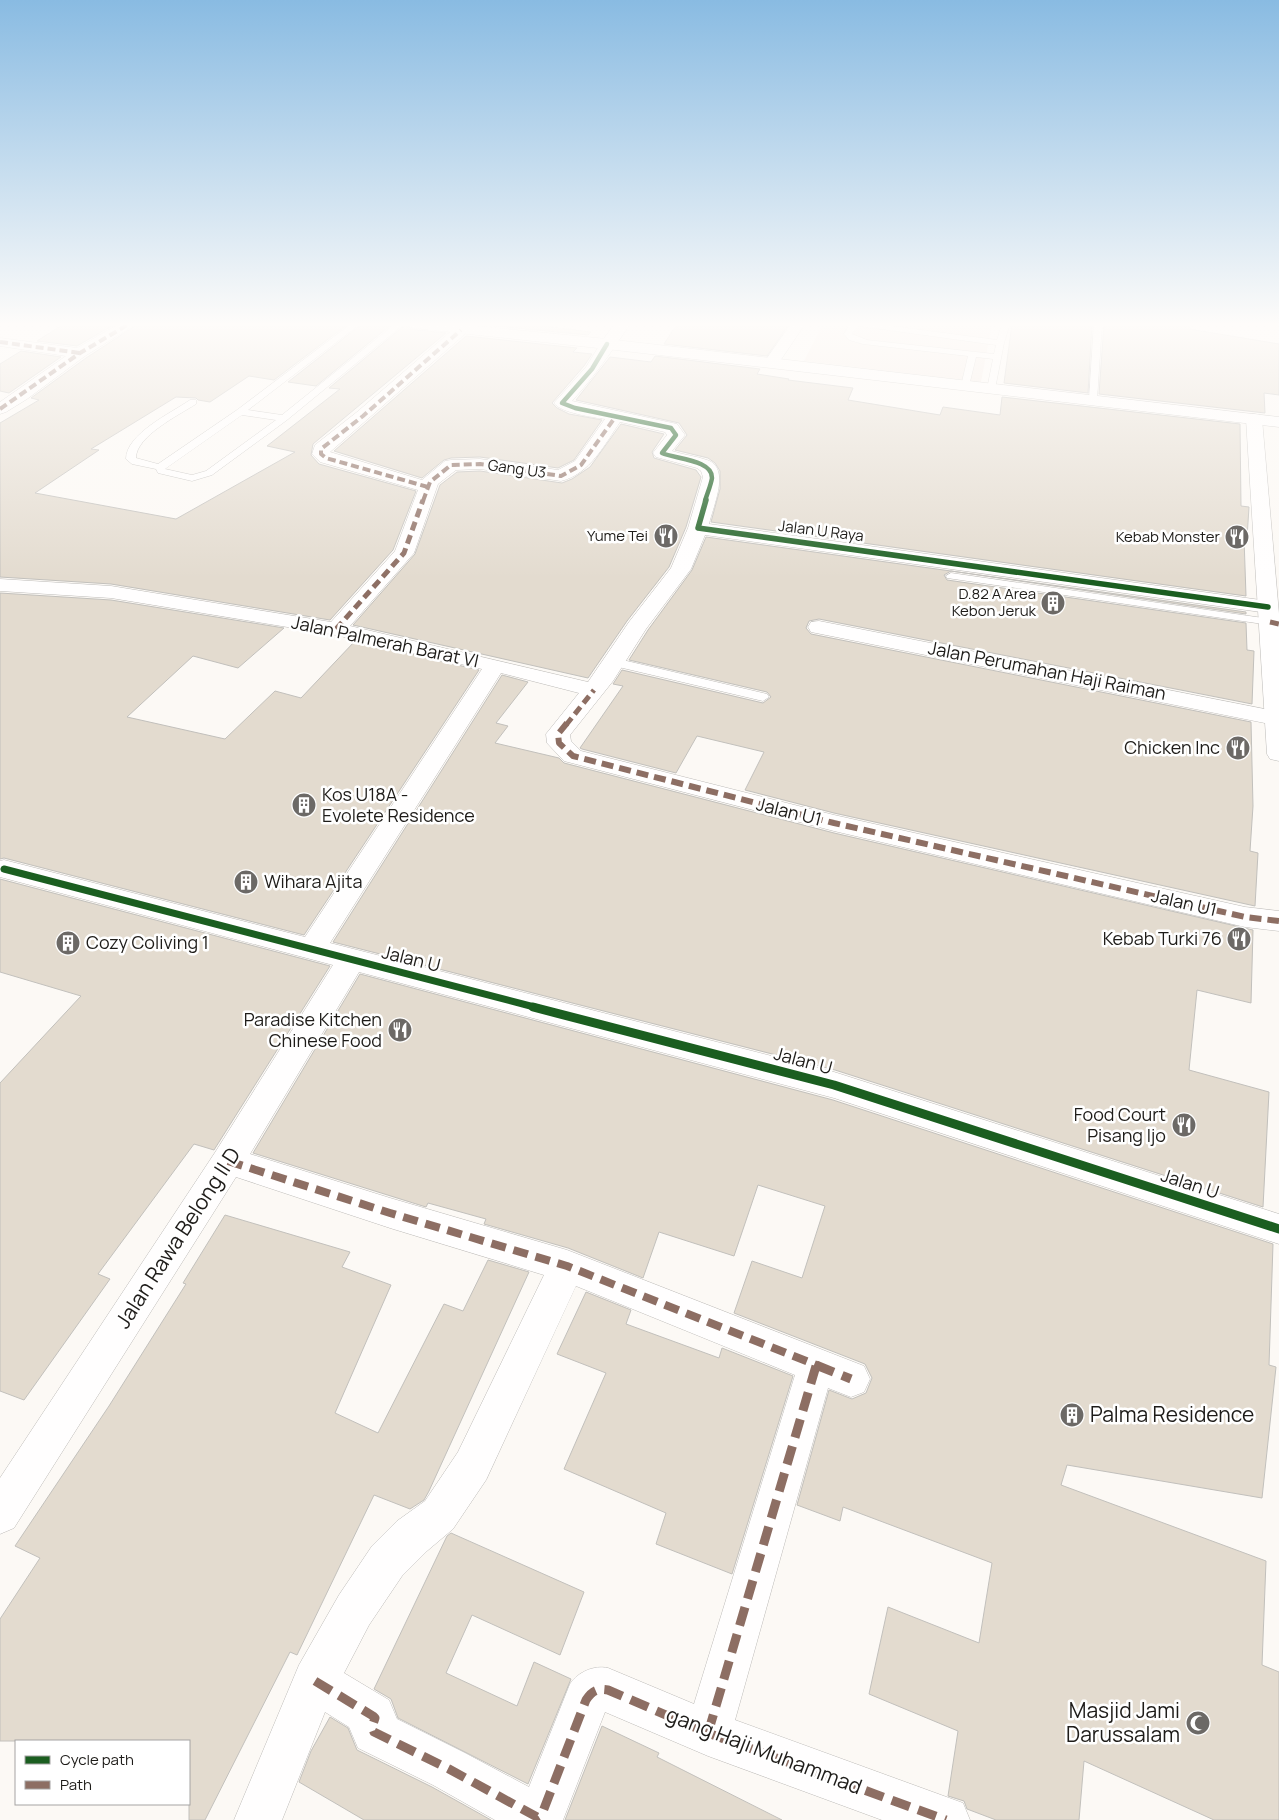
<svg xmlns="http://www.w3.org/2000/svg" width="1279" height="1820" viewBox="0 0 1279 1820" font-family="Manrope,sans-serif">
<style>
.education{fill:#f4e9e2}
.building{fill:#e3dbcf;stroke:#c2c0bc}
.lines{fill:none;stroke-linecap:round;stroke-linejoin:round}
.lane-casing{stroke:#bdbbb8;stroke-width:1}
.street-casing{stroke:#bdbbb8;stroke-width:1}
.secondary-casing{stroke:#bdbbb8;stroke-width:1}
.primary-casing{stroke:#bdbbb8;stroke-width:1}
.lane{fill:#fffefe;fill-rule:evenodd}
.street{fill:#fffefe;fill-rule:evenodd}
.secondary{fill:#fffefe;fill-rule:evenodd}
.primary{fill:#fffefe;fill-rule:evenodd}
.quiet-far4{stroke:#8d6e63;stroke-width:4;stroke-dasharray:8 4;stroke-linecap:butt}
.quiet-far3{stroke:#8d6e63;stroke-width:5;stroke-dasharray:9 5;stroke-linecap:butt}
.quiet-far2{stroke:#8d6e63;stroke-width:6;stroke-dasharray:12 6;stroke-linecap:butt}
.quiet-far1{stroke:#8d6e63;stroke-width:8;stroke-dasharray:15 8;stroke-linecap:butt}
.quiet{stroke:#8d6e63;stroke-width:9;stroke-dasharray:19 9;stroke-linecap:butt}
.cycleway-far3-casing{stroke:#fff;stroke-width:6}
.cycleway-far2-casing{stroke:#fff;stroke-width:8}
.cycleway-far1-casing{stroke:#fff;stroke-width:10}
.cycleway-casing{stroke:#fff;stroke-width:12}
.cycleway-far3{stroke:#1b5e20;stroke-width:4.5}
.cycleway-far2{stroke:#1b5e20;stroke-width:5.5}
.cycleway-far1{stroke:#1b5e20;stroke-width:7}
.cycleway{stroke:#1b5e20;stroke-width:9}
.labels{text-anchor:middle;stroke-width:5;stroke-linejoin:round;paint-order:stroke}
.far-street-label{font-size:15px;fill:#1e1c19;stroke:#fff}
.far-poi-label{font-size:15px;fill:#1e1c19;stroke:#fff;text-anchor:end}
.street-label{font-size:18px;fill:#1e1c19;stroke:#fff}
.poi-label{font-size:18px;fill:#1e1c19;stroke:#fff;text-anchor:end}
.near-street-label{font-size:21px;fill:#1e1c19;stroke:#fff}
.near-poi-label{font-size:21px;fill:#1e1c19;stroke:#fff;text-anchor:start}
</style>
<rect width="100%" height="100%" fill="#fcf9f5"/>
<!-- education -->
<polygon class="education" points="823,324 992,324 981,382 804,361"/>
<!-- building -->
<g class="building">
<polygon points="64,324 115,324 77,346 37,341"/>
<polygon points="138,324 348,324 274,380 249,376 210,402 198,400 196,398 176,397 91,449 99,450 35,493 176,519 295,452 267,446 340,389 329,388 405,325 409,329 446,333 313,444 311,455 319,464 416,491 393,550 330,620 111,584 0,577 0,423 39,400 31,398 86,358"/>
<polygon points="362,324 392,324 316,386 288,382"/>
<polygon points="475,324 528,324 591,332 588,335"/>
<polygon points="677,324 789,324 767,356 664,344"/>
<polygon points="1012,324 1092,324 1088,393 1004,383"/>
<polygon points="1104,324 1190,324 1189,329 1279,344 1279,395 1264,393 1265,413 1099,394"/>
<polygon points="466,336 577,348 573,352 592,354 584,366 552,403 557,408 569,414 602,420 574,460 558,468 480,457 451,458 444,460 422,478 334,451"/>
<polygon points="21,351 61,357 9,393 0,391 0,364"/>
<polygon points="655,356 760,369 757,374 789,379 788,380 853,388 848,400 940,415 943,407 1000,415 1002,397 1240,424 1241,506 1249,507 1247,538 1244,538 1246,596 711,522 720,489 720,471 715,463 708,458 675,450 687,435 679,423 576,400 610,357 651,362"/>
<polygon points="621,424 664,434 652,452 654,458 696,470 701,477 686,527 669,567 627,621 588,678 353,625 415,554 440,485 457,472 480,471 562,483 572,479 590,467"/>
<polygon points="706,537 1246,612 1246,614 951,571 944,575 947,580 1246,623 1247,650 1254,651 1252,704 819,619 809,621 806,628 811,634 1251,722 1253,806 1250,851 1258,853 1255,906 834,813 745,790 764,752 697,736 676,773 582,749 580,748 623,686 613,684 622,670 763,703 771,697 767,692 629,660 648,630 692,570"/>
<polygon points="0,593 111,600 284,628 238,668 193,656 127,717 225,739 275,691 301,698 355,641 479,670 304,935 4,858 0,859"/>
<polygon points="502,675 528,682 496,723 508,726 495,743 559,758 564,763 834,833 1253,930 1251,1003 1197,990 1189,1070 1269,1092 1263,1207 835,1070 333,942"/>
<polygon points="0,879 330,966 214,1150 194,1144 98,1274 110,1279 24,1400 0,1391 0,1083 81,996 0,972"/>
<polygon points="360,974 833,1100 1273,1244 1269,1365 1276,1367 1262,1498 1067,1465 1061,1485 1266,1561 1262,1665 1279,1672 1279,1820 1214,1820 1084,1761 1079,1820 996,1820 967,1809 964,1801 948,1796 958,1731 869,1694 888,1607 979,1643 992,1563 843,1507 840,1521 797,1505 829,1390 852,1399 866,1393 872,1378 865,1364 734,1313 752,1261 802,1278 825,1206 758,1185 734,1256 659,1232 643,1278 568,1248 484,1224 486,1219 428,1203 426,1207 253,1153"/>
<polygon points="225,1215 350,1252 342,1267 391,1285 335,1413 378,1433 444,1304 463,1311 488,1260 529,1272 429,1491 424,1500 410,1509 374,1495 297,1655 290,1652 205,1820 189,1820 189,1741 0,1741 0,1619 40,1558 15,1546 109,1406 186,1284 183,1283"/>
<polygon points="586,1292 631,1310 626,1324 719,1358 722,1348 793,1376 732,1574 656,1544 666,1513 564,1469 606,1373 557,1354"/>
<polygon points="451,1533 584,1592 560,1655 472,1615 446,1673 517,1706 534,1662 571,1679 528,1784 398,1718 391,1699 374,1689 447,1536"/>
<polygon points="330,1717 348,1728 357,1750 432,1787 491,1820 364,1820 299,1782 311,1751"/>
<polygon points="602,1726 659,1753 657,1757 782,1820 565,1820"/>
</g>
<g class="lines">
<defs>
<g id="lane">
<path d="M351 324H360L248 410 282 415 395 324H404L287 420 212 475 192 481 158 473 156 469 132 464 126 459C126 434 171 413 190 400H196V404C179 415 136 436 136 458L158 464 237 410ZM242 415 276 420 206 471 192 475 165 469Z"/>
<path d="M850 324H876L997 340 1002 324H1010L1004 343 995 389 991 392 987 389 993 359 976 357 969 386 965 389 961 386 968 356 863 344 849 340 844 334ZM857 326H859L996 345 994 354 867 340 852 334Z"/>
<polygon points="1094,324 1102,324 1097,400 1093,403 1089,400"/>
<polygon points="951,573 1270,619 1276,622 1270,625 947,578 946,576"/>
<polygon points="614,658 767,694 769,697 763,701 610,665 608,662"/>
</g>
<g id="street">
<polygon points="119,324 136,324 85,356 27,399 6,412 0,414 0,402 66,356 0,346 0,338 77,348"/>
<path d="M615 324H630C612 351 594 377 572 401L677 424 685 435 672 451C684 455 696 456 707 460 731 468 713 506 709 524L1268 601 1275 603 1278 607 1275 611 1268 613 705 535 691 569 646 629 613 681 570 735 571 741 581 751 834 815 1245 907 1279 911V931L1245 927 834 831 564 761 547 743 546 734 579 693 501 673 330 943 834 1072 1279 1214V1244L834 1098 359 972 250 1154 390 1198 567 1250 864 1366 870 1379 864 1392 851 1397 828 1388 735 1720 963 1803 970 1820H882L708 1756 605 1712 563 1820H495L433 1785 358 1748 349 1727 325 1712 282 1820H234L299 1665 339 1595 372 1546 397 1521 425 1501 458 1452 544 1275 390 1228 236 1177 14 1528 0 1534V1478L216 1151 333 965 0 877V861L4 860 305 937 482 669 336 635 111 598 0 591V579L111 586 331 622 395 551 418 490 320 462 312 454 315 445 357 412 456 327H466L468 330 466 333 330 452 422 480 445 461 451 460 480 459 558 470 575 461 605 419C593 417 561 413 554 403L586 367 602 341ZM620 422 665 432 667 435 653 453 656 457 697 468 701 471 703 477 688 528 671 568 629 622 588 682 350 626 414 553 438 484 456 470 480 469 561 481C590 474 604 445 620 422ZM576 1286 795 1375 694 1704 608 1668C594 1665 578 1672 570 1684L529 1787 465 1753 397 1719 389 1700 344 1673 369 1625 402 1576 427 1551 453 1529 486 1480Z"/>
<polygon points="791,324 805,324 776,367 766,367 763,364"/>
<polygon points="819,621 1275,711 1279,712 1279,724 1275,725 811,632 808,627 811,622"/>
</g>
<polygon id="secondary" points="1254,414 1260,415 1262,419 1279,614 1279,761 1270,759 1267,754 1246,419 1248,415"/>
<polygon id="primary" points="407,324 456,324 607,339 1279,417 1279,427 607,349 414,328 409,327"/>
</defs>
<!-- lane casing -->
<use href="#lane" class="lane-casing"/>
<!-- street casing -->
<use href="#street" class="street-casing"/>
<!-- secondary casing -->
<use href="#secondary" class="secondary-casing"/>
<!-- primary casing -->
<use href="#primary" class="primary-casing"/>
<!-- lane -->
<use href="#lane" class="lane"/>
<!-- street -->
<use href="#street" class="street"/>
<!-- secondary -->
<use href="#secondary" class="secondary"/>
<!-- primary -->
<use href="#primary" class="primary"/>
<!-- quiet-far4 -->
<g class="quiet-far4">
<polyline points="0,342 80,353"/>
<polyline points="0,409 80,353 129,324"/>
<polyline points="428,487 326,458 321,454 321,449 363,416 461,330"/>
<polyline points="423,501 430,482 451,465 480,464 561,476 581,465 616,416"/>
</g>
<!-- quiet-far3 -->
<g class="quiet-far3">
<polyline points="1270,622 1279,624"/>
<polyline points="336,629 404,553 423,500"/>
<polyline points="566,725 594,690"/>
</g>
<!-- quiet-far2 -->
<polyline class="quiet-far2" points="567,723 558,734 559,743 573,756 834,823 1245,917 1279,921"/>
<!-- quiet-far1 -->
<polyline class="quiet-far1" points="228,1161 390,1213 567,1266 819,1366"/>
<!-- quiet -->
<g class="quiet">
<polyline points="816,1365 851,1379"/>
<path d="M315 1681 373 1716 375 1718 372 1727 374 1732 449 1769 537 1817 542 1814 586 1700C592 1691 597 1688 608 1690L708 1733 946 1820"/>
<polyline points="708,1733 816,1366"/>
</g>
<defs>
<path id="cycleway-far3" d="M607 344 592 369 562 403 575 408 671 428 676 435 662 453C675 459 713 460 712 478 711 485 707 494 705 501"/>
<polyline id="cycleway-far2" points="706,500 698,528 1268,607"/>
<polyline id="cycleway-far1" points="4,869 538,1008"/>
<polyline id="cycleway" points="533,1007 834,1085 1279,1229"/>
</defs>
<!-- cycleway-far3 casing -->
<use href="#cycleway-far3" class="cycleway-far3-casing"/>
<!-- cycleway-far2 casing -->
<use href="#cycleway-far2" class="cycleway-far2-casing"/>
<!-- cycleway-far1 casing -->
<use href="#cycleway-far1" class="cycleway-far1-casing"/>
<!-- cycleway casing -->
<use href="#cycleway" class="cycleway-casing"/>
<!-- cycleway-far3 -->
<use href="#cycleway-far3" class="cycleway-far3"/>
<!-- cycleway-far2 -->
<use href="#cycleway-far2" class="cycleway-far2"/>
<!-- cycleway-far1 -->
<use href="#cycleway-far1" class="cycleway-far1"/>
<!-- cycleway -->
<use href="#cycleway" class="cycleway"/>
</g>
<!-- sky -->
<linearGradient id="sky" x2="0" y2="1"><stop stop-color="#89bbe2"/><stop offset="0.56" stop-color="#fefcfa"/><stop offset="1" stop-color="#fefcfa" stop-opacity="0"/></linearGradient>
<rect width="1279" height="579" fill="url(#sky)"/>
<!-- icons -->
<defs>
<symbol id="restaurant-disc" viewBox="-11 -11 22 22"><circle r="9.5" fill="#6c6966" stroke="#fff"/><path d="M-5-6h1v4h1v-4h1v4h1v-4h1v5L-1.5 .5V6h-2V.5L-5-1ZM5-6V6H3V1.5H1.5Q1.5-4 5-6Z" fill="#fff"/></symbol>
<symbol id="building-disc" viewBox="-11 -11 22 22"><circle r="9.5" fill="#6c6966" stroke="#fff"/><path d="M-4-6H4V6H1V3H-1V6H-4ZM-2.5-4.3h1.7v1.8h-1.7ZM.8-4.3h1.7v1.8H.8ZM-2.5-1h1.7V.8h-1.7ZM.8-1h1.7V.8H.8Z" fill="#fff"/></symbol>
<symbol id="mosque-disc" viewBox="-11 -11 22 22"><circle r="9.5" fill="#6c6966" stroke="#fff"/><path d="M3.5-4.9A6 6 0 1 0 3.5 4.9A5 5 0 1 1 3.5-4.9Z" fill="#fff"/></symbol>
</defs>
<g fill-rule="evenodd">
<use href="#restaurant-disc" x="652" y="522" width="28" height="28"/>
<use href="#restaurant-disc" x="1223" y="523" width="28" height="28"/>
<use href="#building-disc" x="1039" y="589" width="28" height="28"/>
<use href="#restaurant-disc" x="1224" y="734" width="28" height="28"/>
<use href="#building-disc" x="290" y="791" width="28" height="28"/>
<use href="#building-disc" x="232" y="868" width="28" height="28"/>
<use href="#restaurant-disc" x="1225" y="925" width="28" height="28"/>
<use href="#building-disc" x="54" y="929" width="28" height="28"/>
<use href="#restaurant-disc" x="386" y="1016" width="28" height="28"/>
<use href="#restaurant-disc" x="1170" y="1111" width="28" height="28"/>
<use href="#building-disc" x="1058" y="1401" width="28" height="28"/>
<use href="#mosque-disc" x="1184" y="1709" width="28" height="28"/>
</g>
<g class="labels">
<!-- far-street labels -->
<g class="far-street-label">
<text transform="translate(517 469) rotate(8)" y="5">Gang U3</text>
<text transform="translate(821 531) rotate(7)" y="5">Jalan U Raya</text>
</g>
<!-- far-poi labels -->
<g class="far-poi-label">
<text x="648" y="541">Yume Tei</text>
<text x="1220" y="542">Kebab Monster</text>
<text x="1036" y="599">D.82 A Area<tspan x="1036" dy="17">Kebon Jeruk</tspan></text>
</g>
<!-- street labels -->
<g class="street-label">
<text transform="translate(385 642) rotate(12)" y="6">Jalan Palmerah Barat VI</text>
<text transform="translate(1047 671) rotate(11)" y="6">Jalan Perumahan Haji Raiman</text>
<text transform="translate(789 812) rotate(14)" y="6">Jalan U1</text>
<text transform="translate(1184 903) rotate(13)" y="6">Jalan U1</text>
<text transform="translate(411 959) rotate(14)" y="6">Jalan U</text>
<text transform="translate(803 1061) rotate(15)" y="6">Jalan U</text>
<text transform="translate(1190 1184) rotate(18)" y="6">Jalan U</text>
</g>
<!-- poi labels -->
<g class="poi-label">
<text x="1220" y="754">Chicken Inc</text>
<text x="322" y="801" text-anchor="start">Kos U18A -<tspan x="322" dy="21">Evolete Residence</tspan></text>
<text x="264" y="888" text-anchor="start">Wihara Ajita</text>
<text x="1222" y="945">Kebab Turki 76</text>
<text x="86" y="949" text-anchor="start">Cozy Coliving 1</text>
<text x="382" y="1026">Paradise Kitchen<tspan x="382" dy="21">Chinese Food</tspan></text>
<text x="1166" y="1121">Food Court<tspan x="1166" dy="21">Pisang Ijo</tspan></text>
</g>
<!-- near-street labels -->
<g class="near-street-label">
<text transform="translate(178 1238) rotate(-57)" y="7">Jalan Rawa Belong II D</text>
<text transform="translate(764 1751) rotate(21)" y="7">gang Haji Muhammad</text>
</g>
<!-- near-poi labels -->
<g class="near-poi-label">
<text x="1090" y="1422">Palma Residence</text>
<text x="1180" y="1718" text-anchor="end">Masjid Jami<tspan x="1180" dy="24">Darussalam</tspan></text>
</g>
</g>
<!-- legend -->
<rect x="15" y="1740" width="175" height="65" fill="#ffffff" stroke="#a5a4a3"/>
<rect x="25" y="1756" width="25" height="8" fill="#1b5e20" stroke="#a5a4a3"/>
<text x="60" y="1765" font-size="15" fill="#1e1c19">Cycle path</text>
<rect x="25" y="1781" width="25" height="8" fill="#8d6e63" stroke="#a5a4a3"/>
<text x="60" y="1790" font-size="15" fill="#1e1c19">Path</text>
</svg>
